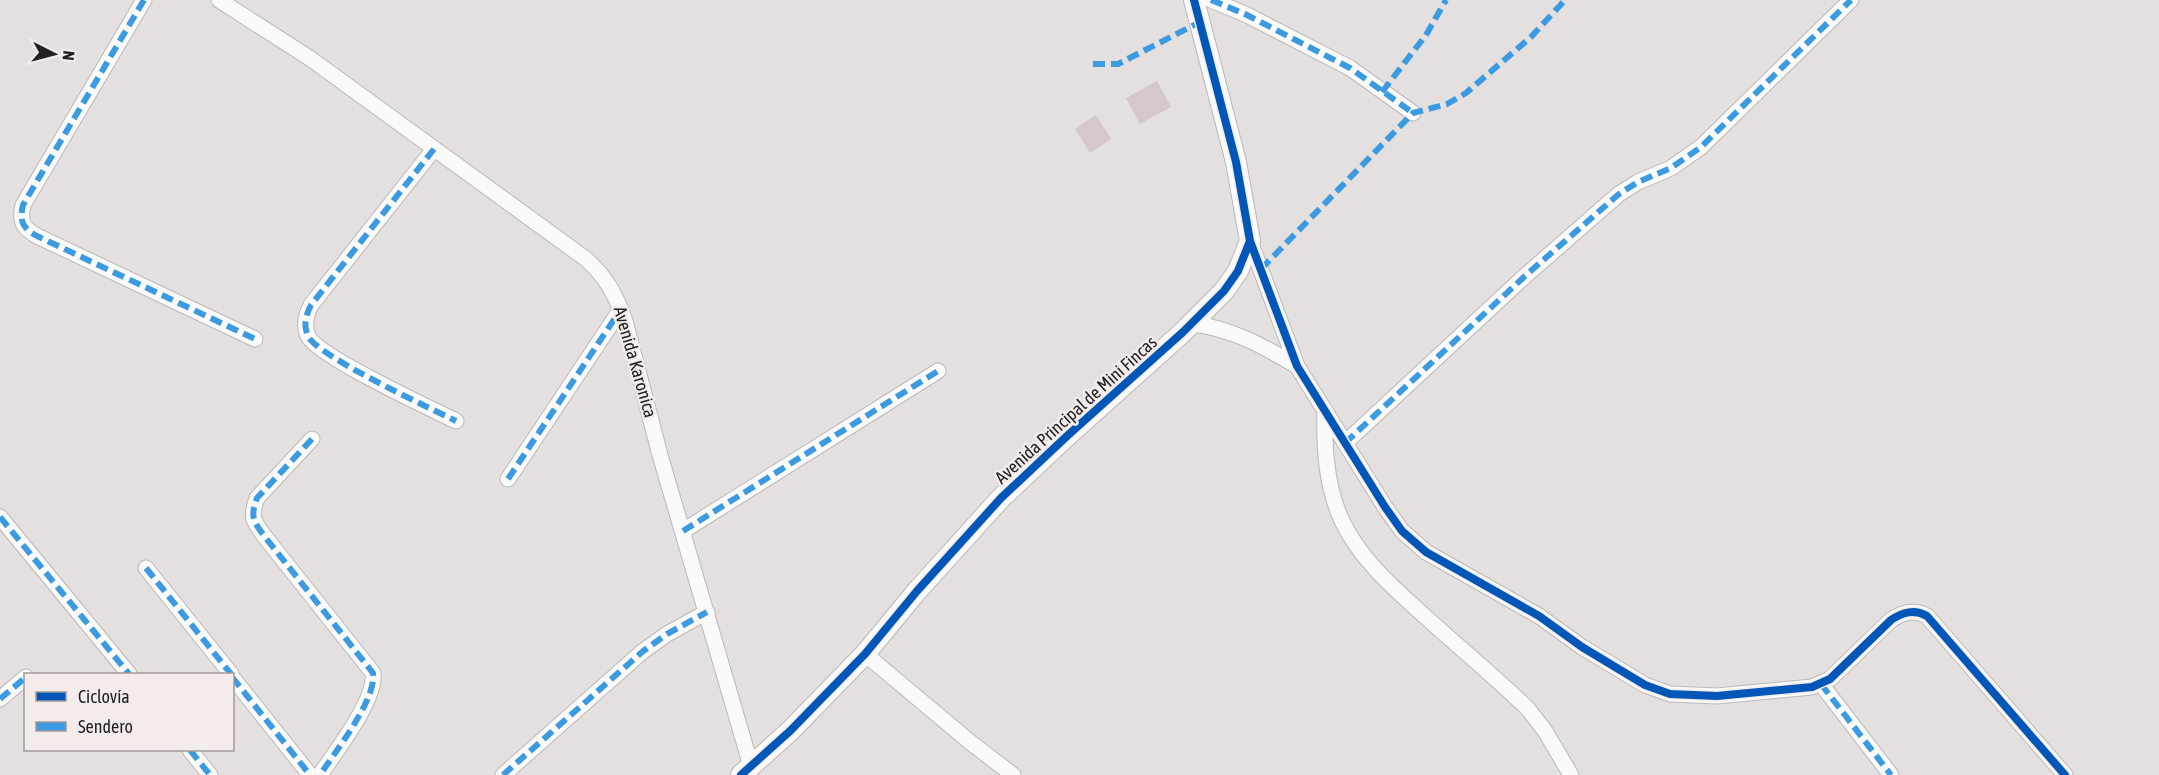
<svg xmlns="http://www.w3.org/2000/svg" width="2159" height="775" font-family="'Asap Condensed',sans-serif">
<style>
.building{fill:#d5c7cd}
.lines{fill:none;stroke-linecap:round;stroke-linejoin:round}
.minor-casing{stroke:#bbb8b8;stroke-width:17}
.tertiary-casing{stroke:#bbb8b8;stroke-width:22}
.minor{stroke:#fbfafa;stroke-width:15}
.tertiary{stroke:#fbfafa;stroke-width:20}
.quiet{stroke:#3c9be0;stroke-width:6;stroke-dasharray:12 6;stroke-linecap:butt}
.cycleway-casing{stroke:#f4ebeb;stroke-width:11}
.cycleway{stroke:#0057b8;stroke-width:8}
.labels{text-anchor:middle;stroke-width:5;stroke-linejoin:round;paint-order:stroke}
.street-label{font-size:18px;fill:#242121;stroke:#f4ebeb}
</style>
<rect width="100%" height="100%" fill="#e5e0e0"/>
<!-- building -->
<path class="building" d="M1157 81 1171 107 1140 124 1126 98Z
M1096 115 1111 139 1090 153 1075 129Z"/>
<g class="lines">
<defs>
<path id="minor" d="M144 0 23 205C19 222 23 228 37 236L255 339
M219 0 311 59 586 259C606 277 616 295 625 321L660 455 751 766
M1211 0 1245 14 1350 68 1413 113
M434 149 311 305C306 315 303 325 308 336 317 356 430 408 456 421
M1250 241 1297 366 1385 507 1402 531 1426 552 1539 616 1582 647 1645 685 1670 694 1717 696 1812 687 1830 679 1891 620C1903 612 1914 609 1927 616L2065 775
M1192 324C1231 328 1263 346 1297 366
M1325 410C1324 448 1326 486 1342 521 1360 558 1389 584 1419 611 1455 644 1493 675 1528 709L1545 731 1571 775
M312 439 257 498C250 517 253 521 265 537L373 673C377 699 335 752 320 775
M1345 443 1525 276 1619 194 1638 182 1671 168 1701 147 1851 0
M508 479 621 309
M0 517 129 674
M683 531 938 371
M146 568 231 674
M865 654 970 742 1013 775
M232 677 310 775
M1821 684 1891 775
M0 699 26 677
M190 750 210 775
M503 775 642 652 667 634 707 612"/>
<path id="tertiary" d="M741 775 790 731 865 654 917 591 1001 498 1067 436 1183 332 1224 291 1238 271 1250 241 1236 162 1194 0"/>
</defs>
<!-- minor casing -->
<use href="#minor" class="minor-casing"/>
<!-- tertiary casing -->
<use href="#tertiary" class="tertiary-casing"/>
<!-- minor -->
<use href="#minor" class="minor"/>
<!-- tertiary -->
<use href="#tertiary" class="tertiary"/>
<!-- quiet -->
<path class="quiet" d="M144 0 23 205C19 222 23 228 37 236L255 339
M1211 0 1245 14 1350 68 1413 113
M1093 64H1118L1200 22
M1382 92 1426 35 1446 0
M434 149 311 305C306 315 303 325 308 336 317 356 430 408 456 421
M1261 269 1413 113 1447 104 1466 93 1531 37 1565 0
M312 439 257 498C250 517 253 521 265 537L373 673C377 699 335 752 320 775
M1345 443 1525 276 1619 194 1638 182 1671 168 1701 147 1851 0
M508 479 621 309
M0 517 129 674
M683 531 938 371
M146 568 231 674
M232 677 310 775
M1821 684 1891 775
M0 699 26 677
M190 750 210 775
M503 775 642 652 667 634 707 612"/>
<defs>
<path id="cycleway" d="M1250 241 1297 366 1385 507 1402 531 1426 552 1539 616 1582 647 1645 685 1670 694 1717 696 1812 687 1830 679 1891 620C1903 612 1914 609 1927 616L2065 775
M741 775 790 731 865 654 917 591 1001 498 1067 436 1183 332 1224 291 1238 271 1250 241 1236 162 1194 0"/>
</defs>
<!-- cycleway casing -->
<use href="#cycleway" class="cycleway-casing"/>
<!-- cycleway -->
<use href="#cycleway" class="cycleway"/>
</g>
<g class="labels">
<!-- street labels -->
<g class="street-label">
<text transform="translate(635 362) rotate(74)" y="6">Avenida Karonica</text>
<text transform="translate(1076 410) rotate(-42)" y="6">Avenida Principal de Mini Fincas</text>
</g>
</g>
<!-- legend -->
<rect x="24" y="673" width="210" height="78" fill="#f4ebeb" stroke="#a19a9a" stroke-width="1.5"/>
<rect x="36" y="692" width="30" height="9" fill="#0057b8" stroke="#a19a9a" stroke-width="1.5"/>
<text x="78" y="703" font-size="18" fill="#242121">Ciclovía</text>
<rect x="36" y="722" width="30" height="9" fill="#3c9be0" stroke="#a19a9a" stroke-width="1.5"/>
<text x="78" y="733" font-size="18" fill="#242121">Sendero</text>
<!-- north arrow -->
<g transform="translate(54 54) rotate(96)" stroke="#f4ebeb" stroke-width="4.5" paint-order="stroke">
<path d="M0-4.5L10 22L0 15L-10 22Z" fill="#242121"/>
<text y="-9" font-size="16" font-weight="bold" text-anchor="middle" fill="#242121">N</text>
</g>
</svg>
